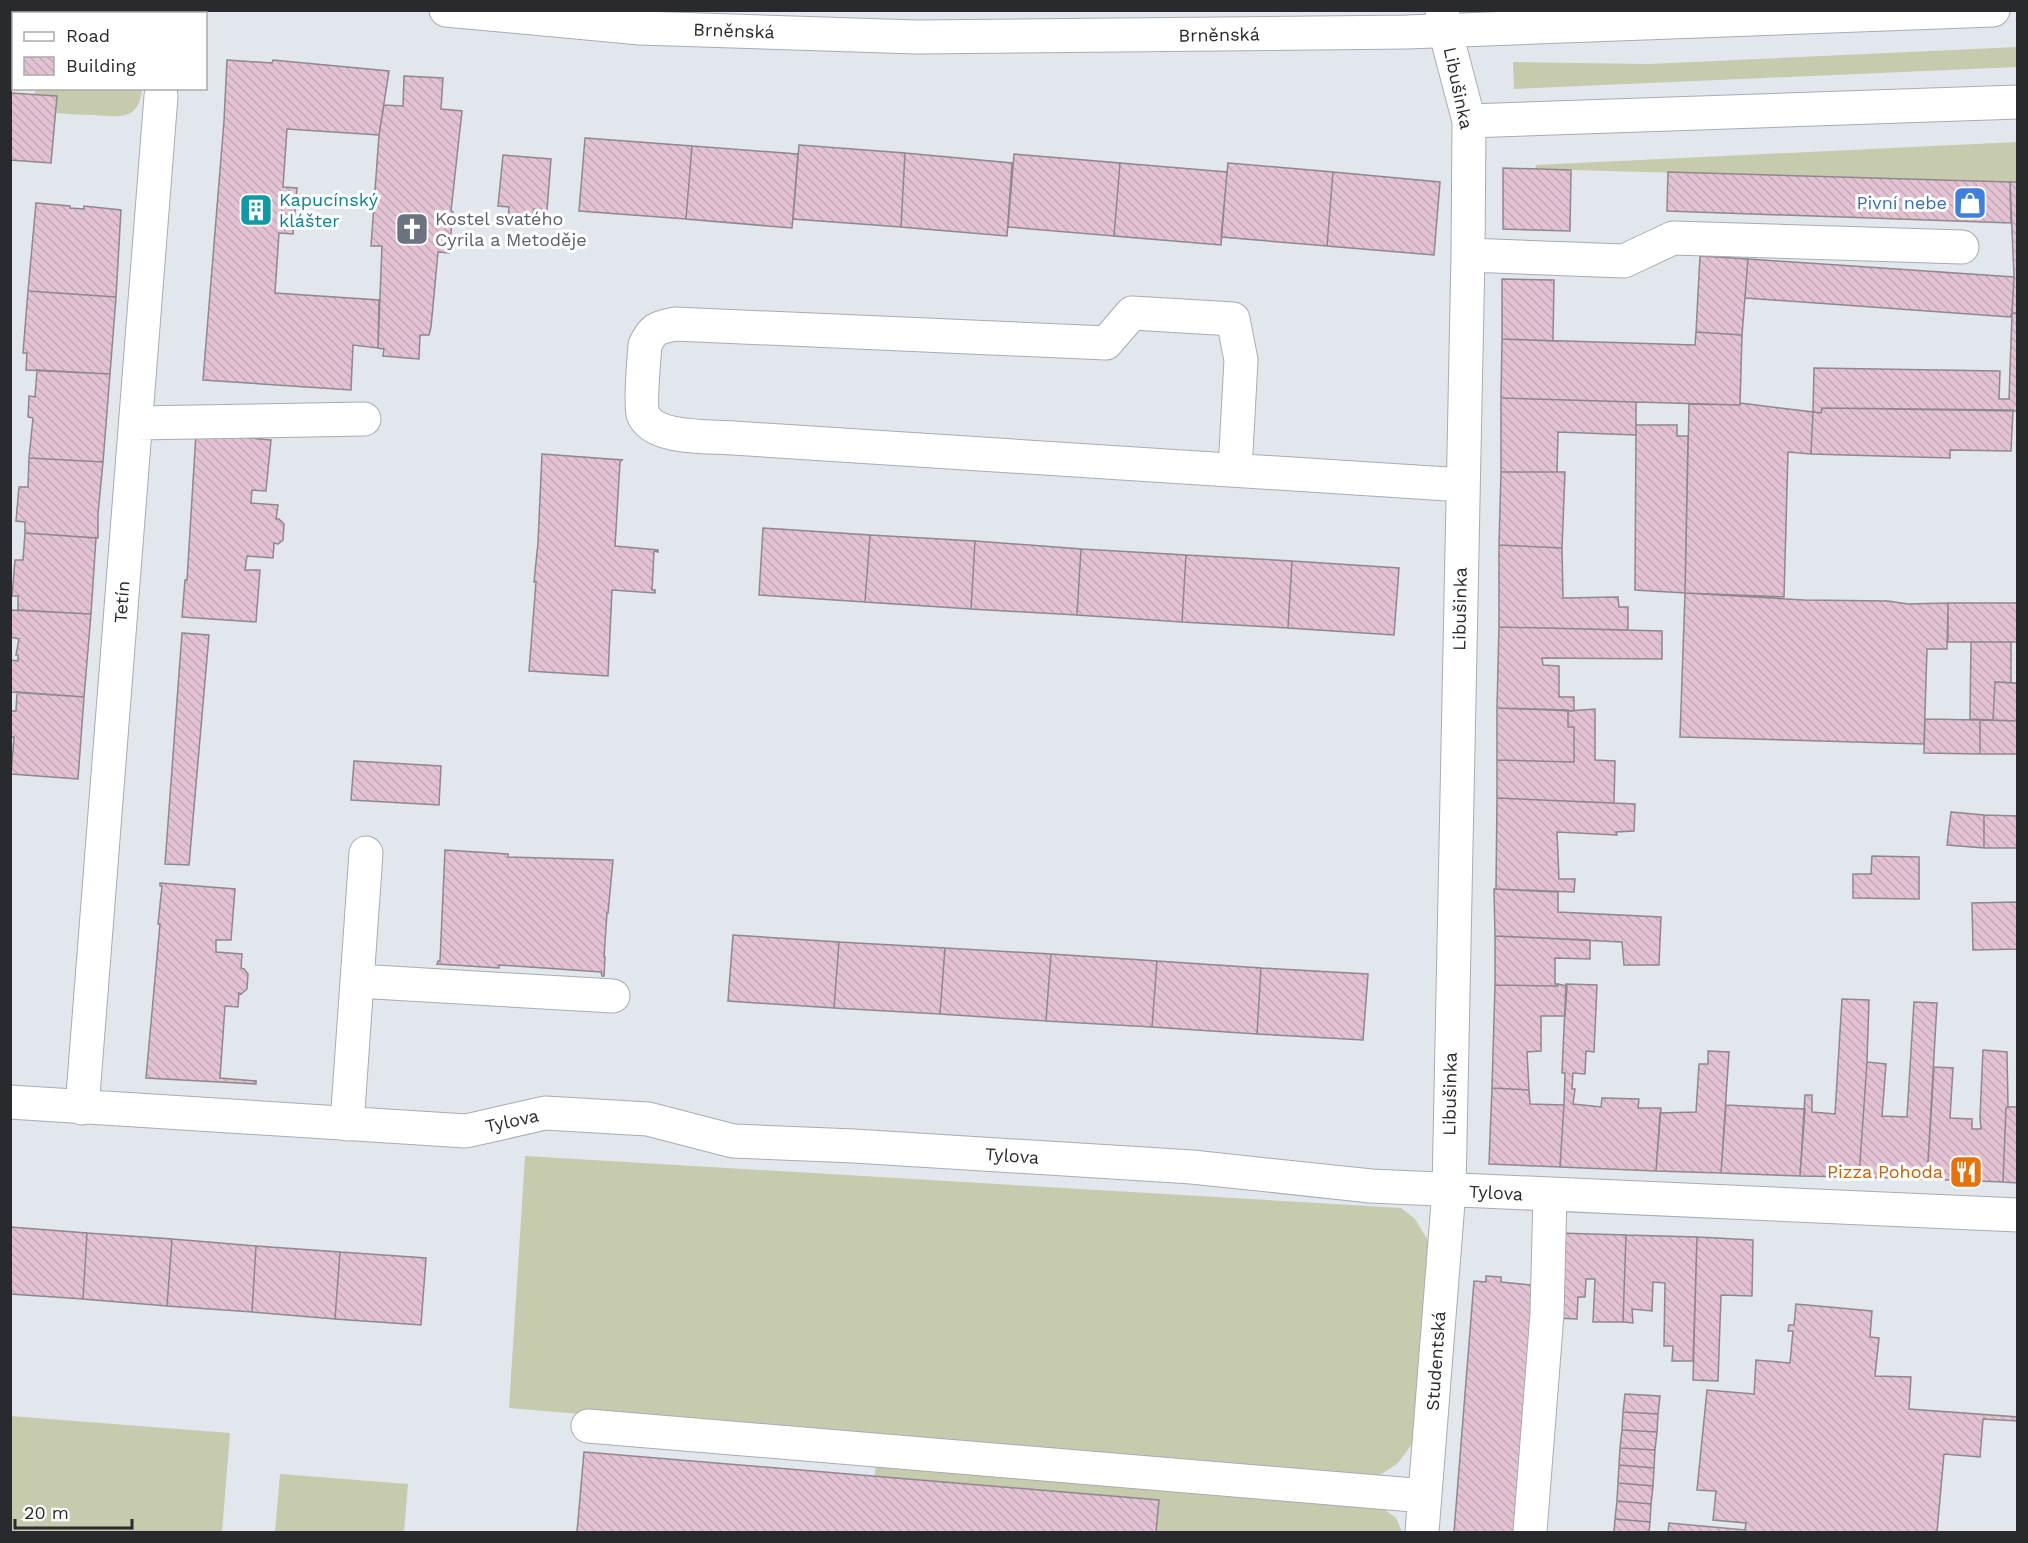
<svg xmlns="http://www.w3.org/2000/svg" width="2028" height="1543" font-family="'Work Sans',sans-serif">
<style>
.grass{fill:#c6cbae}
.building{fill:url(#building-back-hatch);stroke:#8f888c;stroke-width:1.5}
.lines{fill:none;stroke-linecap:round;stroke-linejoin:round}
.minor-casing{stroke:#a8acb2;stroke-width:35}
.major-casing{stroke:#a8acb2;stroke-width:35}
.minor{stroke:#fff;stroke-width:33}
.major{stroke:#fff;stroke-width:33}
.labels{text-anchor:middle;stroke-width:6;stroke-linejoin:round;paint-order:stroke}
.street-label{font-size:18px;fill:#292a2d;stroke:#fff}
.culture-label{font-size:18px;fill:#0d838f;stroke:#fff;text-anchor:start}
.shop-label{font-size:18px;fill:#366cbe;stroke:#fff;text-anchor:end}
.worship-label{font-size:18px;fill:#5b616d;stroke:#fff;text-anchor:start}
.food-label{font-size:18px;fill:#c56008;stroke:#fff;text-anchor:end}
</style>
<defs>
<pattern id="building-back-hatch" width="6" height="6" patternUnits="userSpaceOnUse" patternTransform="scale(1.5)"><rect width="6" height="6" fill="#e3c2d3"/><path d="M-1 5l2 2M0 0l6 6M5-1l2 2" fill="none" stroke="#c3a7b5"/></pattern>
</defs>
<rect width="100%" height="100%" fill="#e2e6ed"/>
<!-- grass -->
<path class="grass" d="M2018 47 2017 67 1514 89 1513 62 1649 64Z
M36 88H142V89C139 121 119 117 94 115 81 115 69 114 56 113L57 96 35 94Z
M2017 142V182H2010L1535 169 1536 165Z
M525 1156 1401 1208 1415 1219 1430 1244 1415 1440 1398 1463 1377 1477 1348 1478 509 1408Z
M10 1416 230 1433 222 1532H11Z
M876 1459 1373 1501 1396 1518 1402 1532H1156L1159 1500 875 1477Z
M280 1474 408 1484 404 1532H275Z"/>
<!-- building -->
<path class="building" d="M227 60 272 63 273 60 389 71 379 135 287 129 283 187 297 188 293 234 279 233 275 293 379 300 378 348 353 345 351 390 203 380 224 121Z
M404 76 443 78 441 109 462 111 451 211 453 212 449 253 438 252 431 327 429 335H420L419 359 383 356 384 349 378 348 382 246H371L379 135 384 105 403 106Z
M10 93 57 96 51 163 10 160Z
M585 138 692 146 686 219 579 211Z
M799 145 905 153 901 227 793 219Z
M692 146 798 154 792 228 686 219Z
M905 153 1012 163 1007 236 901 227Z
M1014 154 1120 163 1114 236 1008 227Z
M503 155 551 159 547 210 534 209 528 226 515 225 508 218 509 207 498 206Z
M1120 163 1227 172 1221 245 1114 236Z
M1228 163 1333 172 1327 246 1221 237Z
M1503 168 1571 170 1570 231 1503 229Z
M1333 172 1440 182 1434 255 1327 246Z
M1668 172 2010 182 2011 223 1667 211Z
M2010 182H2018V313H2012L2014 277Z
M36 203 70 206V208L84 209V206L121 210 116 297 28 291Z
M1700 256 1748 259 1742 335 1696 332Z
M1748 259 2014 277 2012 313 2010 317 1745 298Z
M1502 279 1554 280 1553 341 1502 339Z
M28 291 116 297 110 374 26 370 27 353H23Z
M2012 313H2018V411L1822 408 1821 413 1813 412 1814 368 2000 371 1999 399H2009Z
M1696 332 1742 335 1740 405 1501 398 1502 339 1695 345Z
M37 370 110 374 103 462 29 458 33 418 28 417 29 396 35 397Z
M1501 398 1636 402V435L1558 432 1557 472H1501Z
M1740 403 1813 412 1811 454 1788 452 1784 597 1685 593 1689 404 1740 405Z
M1822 408 2013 410 2011 451 1950 450V458L1811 454 1813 412 1821 413Z
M1636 425H1677V436H1688L1685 593 1635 590Z
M196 433 271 440 266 491 252 490 251 503 278 505 276 519H279L284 524 283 540 278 544 274 543 273 558 247 556 245 570H260L256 622 182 617 185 580H187Z
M542 454 622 460 620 462 615 546 658 550V552L654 551 652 590H655V593L612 590 608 676 529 671 536 582H534L538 543Z
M29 458 103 462 98 514V538L25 533V522L16 521 19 487H28Z
M1501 472H1565L1562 548 1499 545Z
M763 528 870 535 865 602 759 595Z
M25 533 96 538 91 614 18 610V596H12L15 560H23Z
M870 535 975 541 971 609 865 602Z
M975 541 1081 549 1077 615 971 609Z
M1499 545 1562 548 1563 598 1618 597 1619 607H1628V630L1499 627Z
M1081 549 1186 555 1182 622 1077 615Z
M1186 555 1292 561 1288 628 1182 622Z
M1292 561 1399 568 1394 635 1288 628Z
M1685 593 1804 600 1888 601 1908 604 1948 603 1947 649H1927L1924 744 1680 737Z
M1948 603H2018V642H1948Z
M10 610 91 614 84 697 10 692V660L18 661V655H16L19 639 10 637Z
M1499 627 1662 631V659L1542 658 1543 665 1559 666V697H1574V711L1497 708Z
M182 633 209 635 189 865 165 864Z
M1971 642H2011V683L1995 682 1993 720 1970 719Z
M1995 682 2018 683V721L1993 720Z
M17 692 84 697 78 779 11 774 14 737H10V711H16Z
M1497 708 1568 710V727H1574V762L1497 760Z
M1595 709V760L1615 761 1614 803 1497 798V760L1574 762V727H1568V711Z
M1925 719 1980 720V754L1924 753Z
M1980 720 2018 721V754H1980Z
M354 761 441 766 439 805 351 800Z
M1497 798 1635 804 1634 831 1616 832 1617 835 1557 832 1559 879H1575L1574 892 1496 889Z
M1951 812 1984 815V848L1947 845Z
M1984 815 2018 816V848H1984Z
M445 850 508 854V857L613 860 608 913H607L604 957H605L604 976H602L601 972 499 965V968L437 964 438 961H440Z
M1872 856 1919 857V899L1853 898V874H1871Z
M160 883 235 889 231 940H216V952L242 954 241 968 244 969 248 974 247 989 241 994 239 993 238 1007 225 1006 220 1078 256 1081V1084L146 1078 160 924H158L162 886H160Z
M1494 889 1558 892V912L1661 917 1659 965H1624L1622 942 1495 936Z
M2018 902V949L1973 950 1972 903Z
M733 935 839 942 834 1008 728 1001Z
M1495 936 1590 940V959L1555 958V984H1558V986L1495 985Z
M839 942 945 948 940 1014 834 1008Z
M945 948 1051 954 1046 1021 940 1014Z
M1051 954 1157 961 1152 1027 1046 1021Z
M1157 961 1261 968 1257 1034 1152 1027Z
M1261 968 1368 974 1363 1040 1257 1034Z
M1558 984 1567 986 1565 1016H1541V1051L1527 1052 1529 1090 1492 1088 1495 985 1558 986Z
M1566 984 1597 985 1594 1052 1586 1051 1585 1074 1573 1073 1572 1089H1575L1573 1104 1601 1107 1602 1098 1639 1099 1638 1108H1661L1656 1171 1560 1167 1564 1105 1565 1073H1562Z
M1842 999 1869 1000 1867 1062 1859 1177 1800 1176 1805 1095H1812V1112L1835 1114Z
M1914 1002 1937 1003 1927 1179 1859 1177 1867 1062 1886 1064 1882 1116 1907 1117Z
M1983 1050 2007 1052 2008 1107 2006 1108 2003 1182 1927 1179 1934 1067 1953 1068 1950 1118 1972 1119V1129H1981L1980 1117Z
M1708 1051 1729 1052 1721 1173 1656 1171 1660 1113 1696 1112 1699 1064H1708Z
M1492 1088 1529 1090 1530 1104 1564 1105 1560 1167 1489 1164Z
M1726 1105 1805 1109 1800 1176 1721 1173Z
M2008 1107H2018V1183L2003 1182 2006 1108Z
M10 1227 87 1233 83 1299 10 1294Z
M87 1233 172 1239 167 1306 83 1299Z
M1557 1233 1626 1235 1623 1322H1593L1595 1279H1586L1585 1297H1578L1577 1319 1557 1318Z
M1626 1235 1697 1237 1693 1361H1672L1673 1346H1664L1665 1283 1653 1282 1652 1311 1632 1309 1633 1323 1623 1322Z
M1697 1237 1753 1240 1752 1296 1721 1295 1718 1381 1693 1380Z
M172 1239 256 1246 252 1312 167 1306Z
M256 1246 340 1252 335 1319 252 1312Z
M340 1252 426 1258 421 1325 335 1319Z
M1486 1276 1501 1277V1282L1540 1286 1520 1532H1454L1474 1281 1486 1282Z
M1796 1304 1872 1311 1870 1337 1879 1338 1875 1376 1911 1377 1909 1409 2018 1417V1421L1983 1419 1980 1457 1944 1454 1937 1532H1668L1669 1523 1745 1530 1746 1523 1713 1520 1716 1491 1697 1490 1707 1390 1754 1394 1756 1360 1790 1363 1793 1331H1788L1789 1325H1794Z
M1625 1394 1660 1396 1658 1414 1623 1412Z
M1623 1412 1658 1414 1657 1432 1622 1430Z
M1622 1430 1657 1432 1655 1450 1620 1448Z
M1620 1448 1655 1450 1654 1468 1619 1465Z
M584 1452 1159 1500 1156 1532H577Z
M1619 1465 1654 1468 1653 1486 1618 1483Z
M1618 1483 1653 1486 1651 1504 1617 1501Z
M1617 1501 1651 1504 1650 1522 1615 1519Z
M1615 1519 1650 1522 1649 1532H1614Z"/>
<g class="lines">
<defs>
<path id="minor" d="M1469 121 2018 102
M1468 255 1624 261 1673 238 1962 247
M136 423 364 419
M1235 470 1241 360 1233 319 1132 313 1106 343 675 324C657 328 653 328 645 345 644 357 640 405 643 414 653 440 709 436 733 438L1463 485
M357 981 613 996
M10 1102 466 1131 545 1113 648 1119 733 1141 854 1146 1192 1167 1371 1186 2018 1215
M82 1108 161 96
M347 1124 366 853
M588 1426 1425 1496
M1422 1532 1449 1190 1468 255 1469 121 1445 30 1442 10
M1530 1532 1547 1314 1550 1195"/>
<path id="major" d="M446 10 640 28 917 37 1407 32 1993 10"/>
</defs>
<!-- minor casing -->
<use href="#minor" class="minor-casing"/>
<!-- major casing -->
<use href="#major" class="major-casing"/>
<!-- minor -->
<use href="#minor" class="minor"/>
<!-- major -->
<use href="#major" class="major"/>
</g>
<!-- icons -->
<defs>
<symbol id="shop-square" viewBox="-11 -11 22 22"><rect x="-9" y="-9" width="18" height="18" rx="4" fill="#3f7fe0" stroke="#fff"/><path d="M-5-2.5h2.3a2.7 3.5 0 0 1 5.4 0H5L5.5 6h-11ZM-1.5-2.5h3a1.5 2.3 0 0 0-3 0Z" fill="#fff"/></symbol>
<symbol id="building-square" viewBox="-11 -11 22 22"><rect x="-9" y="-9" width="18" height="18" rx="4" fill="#0f9aa8" stroke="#fff"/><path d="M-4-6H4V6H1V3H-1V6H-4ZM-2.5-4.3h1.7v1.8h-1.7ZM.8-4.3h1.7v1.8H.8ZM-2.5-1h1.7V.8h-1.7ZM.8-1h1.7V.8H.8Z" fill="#fff"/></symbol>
<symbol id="church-square" viewBox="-11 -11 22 22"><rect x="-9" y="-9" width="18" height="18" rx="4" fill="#6b7280" stroke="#fff"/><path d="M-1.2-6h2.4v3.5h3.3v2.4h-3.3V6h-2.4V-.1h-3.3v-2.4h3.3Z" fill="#fff"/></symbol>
<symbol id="restaurant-square" viewBox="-11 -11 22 22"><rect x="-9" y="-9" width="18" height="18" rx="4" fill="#e8710a" stroke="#fff"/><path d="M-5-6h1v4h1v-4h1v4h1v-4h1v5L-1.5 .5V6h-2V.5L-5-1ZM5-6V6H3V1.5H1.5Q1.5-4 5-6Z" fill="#fff"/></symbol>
</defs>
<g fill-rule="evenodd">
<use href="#shop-square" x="1951" y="184" width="38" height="38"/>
<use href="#building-square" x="237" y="191" width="38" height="38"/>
<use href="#church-square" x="393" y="210" width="38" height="38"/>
<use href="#restaurant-square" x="1947" y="1153" width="38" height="38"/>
</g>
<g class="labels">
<!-- street labels -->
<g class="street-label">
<text transform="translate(734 31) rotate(2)" y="6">Brněnská</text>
<text transform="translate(1219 35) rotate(-1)" y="6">Brněnská</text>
<text transform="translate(1458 88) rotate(78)" y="6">Libušinka</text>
<text transform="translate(122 602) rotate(-86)" y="6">Tetín</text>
<text transform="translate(1460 609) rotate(-89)" y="6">Libušinka</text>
<text transform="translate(1450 1094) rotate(-89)" y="6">Libušinka</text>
<text transform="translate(512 1121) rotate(-12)" y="6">Tylova</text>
<text transform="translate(1012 1156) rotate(4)" y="6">Tylova</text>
<text transform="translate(1496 1193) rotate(3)" y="6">Tylova</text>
<text transform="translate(1436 1361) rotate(-86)" y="6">Studentská</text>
</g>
<!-- culture labels -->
<g class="culture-label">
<text x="279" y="206">Kapucínský<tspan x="279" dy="21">klášter</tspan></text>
</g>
<!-- shop labels -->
<g class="shop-label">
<text x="1947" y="209">Pivní nebe</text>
</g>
<!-- worship labels -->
<g class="worship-label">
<text x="435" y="225">Kostel svatého<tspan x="435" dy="21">Cyrila a Metoděje</tspan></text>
</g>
<!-- food labels -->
<g class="food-label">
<text x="1943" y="1178">Pizza Pohoda</text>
</g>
</g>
<!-- border -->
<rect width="2028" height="1543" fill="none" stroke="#292a2d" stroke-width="24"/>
<!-- legend -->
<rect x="12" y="12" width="195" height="78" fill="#ffffff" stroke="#a9aaab" stroke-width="1.5"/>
<rect x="24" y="32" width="30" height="9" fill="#ffffff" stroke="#a9aaab" stroke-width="1.5"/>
<text x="66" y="42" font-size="18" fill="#292a2d">Road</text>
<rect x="24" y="57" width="30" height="18" fill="url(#building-back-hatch)" stroke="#a9aaab" stroke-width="1.5"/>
<text x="66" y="72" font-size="18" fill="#292a2d">Building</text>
<!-- scale -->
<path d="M15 1519v9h117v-9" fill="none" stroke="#292a2d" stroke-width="3"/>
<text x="24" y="1519" font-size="18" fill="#292a2d" stroke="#ffffff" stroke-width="4.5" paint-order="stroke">20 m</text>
</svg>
